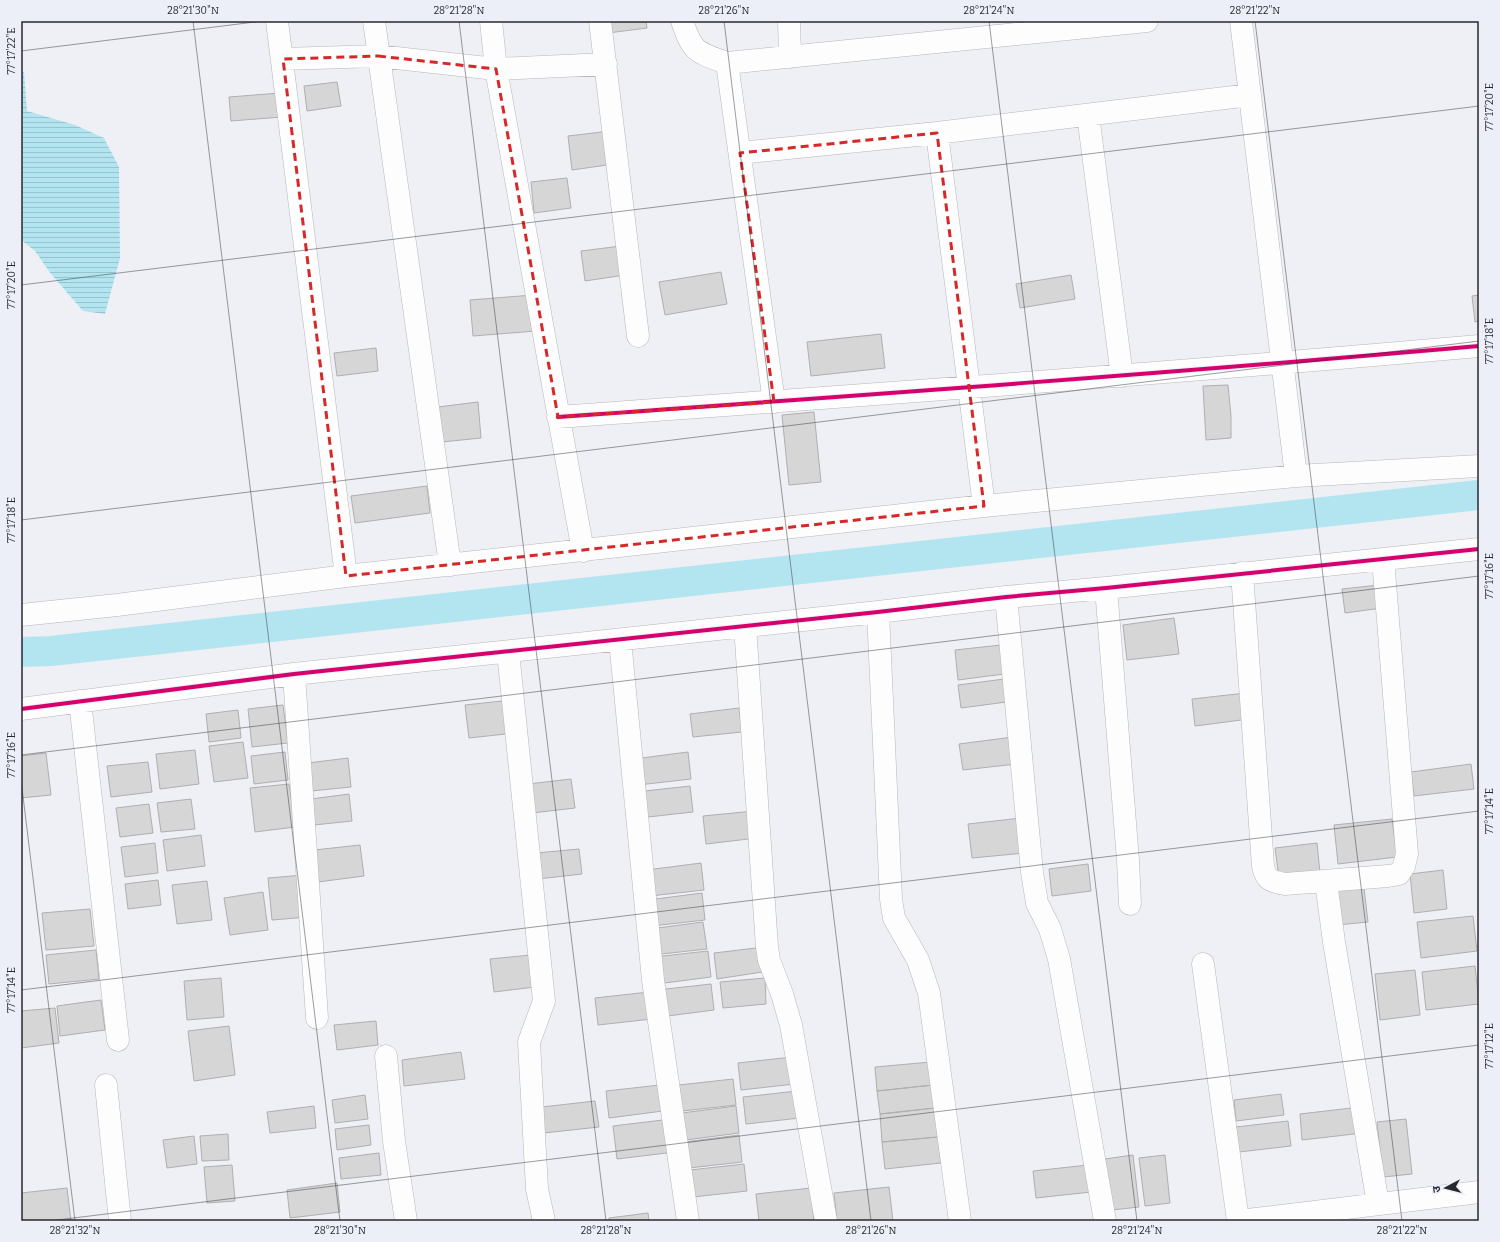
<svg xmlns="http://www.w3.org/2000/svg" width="1500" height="1242" font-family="Bitter,'Noto Sans Devanagari',serif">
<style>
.water{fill:url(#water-rules)}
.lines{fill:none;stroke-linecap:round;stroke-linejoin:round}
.canal{stroke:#b2e5ef;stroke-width:30}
.building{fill:#d7d6d7;stroke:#afaeb0}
.minor-casing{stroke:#b6b7bb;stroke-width:23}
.minor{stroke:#fdfdfe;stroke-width:22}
.cycleway-casing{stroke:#eceff8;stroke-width:6}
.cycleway{stroke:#d6006c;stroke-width:4}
.marked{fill:none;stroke:#d62828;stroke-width:3;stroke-dasharray:8 5;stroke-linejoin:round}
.ticks{fill:none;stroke:#29292d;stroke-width:1;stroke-opacity:0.45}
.neatline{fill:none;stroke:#29292d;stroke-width:1.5}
.ticks-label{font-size:10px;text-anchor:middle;fill:#29292d}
</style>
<defs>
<pattern id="water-rules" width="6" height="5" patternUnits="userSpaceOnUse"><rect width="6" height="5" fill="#b2e5ef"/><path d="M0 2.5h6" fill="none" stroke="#99c4cd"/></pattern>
</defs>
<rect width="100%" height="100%" fill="#eff0f5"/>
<!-- water -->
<path class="water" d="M24 72 27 111 75 125 104 138 119 167 120 258 105 314 83 311 51 274 35 251 21 240V73Z"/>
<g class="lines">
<!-- canal -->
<path class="canal" d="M21 652 51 651 1479 495"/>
</g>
<!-- building -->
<path class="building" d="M607 21H646L647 28 608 33Z
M337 82 341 106 307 111 304 86Z
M280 93 282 117 231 121 229 97Z
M610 131 614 164 572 170 568 136Z
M567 178 571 208 534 213 531 182Z
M621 246 625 275 585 281 581 251Z
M721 272 727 304 665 315 659 282Z
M1071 275 1075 299 1020 308 1016 284Z
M533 295 536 331 473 336 470 300Z
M1479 295V321L1475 322 1472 296Z
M881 334 885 368 811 376 807 342Z
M376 348 378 371 337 376 334 353Z
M1228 385 1231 416V438L1206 440 1203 386Z
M478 402 481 438 442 442 438 407Z
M814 412 821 482 789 485 782 415Z
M427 486 430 513 355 523 351 496Z
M1379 585 1382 608 1345 613 1342 589Z
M1174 618 1179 654 1127 660 1123 625Z
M1001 645 1004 674 958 680 955 650Z
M1012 678 1014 701 961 708 958 685Z
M1246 693 1249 719 1195 726 1192 699Z
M511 700 515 733 469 738 465 705Z
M283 705 288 743 252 747 248 709Z
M739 708 742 732 693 737 690 714Z
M238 710 241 738 209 742 206 714Z
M1013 737 1016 764 963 770 959 744Z
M243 742 248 778 214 782 209 746Z
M195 750 199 784 160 789 156 754Z
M285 752 288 780 254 784 251 756Z
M688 752 691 779 638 785 634 759Z
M46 753 51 795 21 798V756Z
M348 758 351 787 311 791 308 763Z
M148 762 152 792 111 797 107 766Z
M1471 764 1474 789 1414 796 1411 772Z
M571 779 575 808 532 813 528 784Z
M289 784 295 827 255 832 250 788Z
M690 786 693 812 639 818 636 792Z
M349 794 352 821 314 825 311 799Z
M191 799 195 829 161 832 157 803Z
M149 804 153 833 120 837 116 808Z
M754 811 757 838 706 844 703 816Z
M1021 818 1025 853 972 858 968 824Z
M1392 819 1397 857 1338 864 1334 825Z
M201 835 205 866 167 871 163 840Z
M155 843 158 873 125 877 121 847Z
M1317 843 1320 873 1279 878 1275 848Z
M360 845 364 876 318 882 314 850Z
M579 849 582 874 538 879 536 853Z
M701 863 704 890 650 896 647 870Z
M1088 864 1091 891 1052 896 1049 869Z
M1443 870 1447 909 1414 913 1410 874Z
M304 875 308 917 272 920 268 878Z
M158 880 161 905 128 909 125 884Z
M207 881 212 920 177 924 172 885Z
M1364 888 1368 922 1337 925 1333 891Z
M263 892 268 930 230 935 224 898Z
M702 893 705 920 652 926 648 900Z
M90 909 94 946 46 950 42 913Z
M1473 916 1477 951 1421 958 1417 922Z
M703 922 707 949 652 955 650 929Z
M756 948 762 972 717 979 714 953Z
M96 950 99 979 49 984 46 955Z
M708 951 711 977 657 984 654 957Z
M531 955 535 987 494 992 490 959Z
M1475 966 1479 1004 1426 1010 1422 972Z
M1415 970 1420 1015 1380 1020 1375 974Z
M221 978 224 1017 187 1020 184 981Z
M765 978 766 1004 723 1008 720 982Z
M711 984 714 1010 660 1017 657 990Z
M649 992 652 1019 598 1025 595 998Z
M101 1000 105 1030 60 1036 57 1006Z
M55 1008 59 1043 21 1048V1011Z
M376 1021 378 1045 337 1050 334 1025Z
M229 1026 235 1075 194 1081 188 1031Z
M461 1052 465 1079 404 1086 402 1060Z
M792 1057 795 1084 741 1090 738 1063Z
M931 1062 933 1085 877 1091 875 1067Z
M733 1079 736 1105 682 1111 679 1085Z
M660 1085 663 1111 609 1118 606 1091Z
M933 1085 935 1108 880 1114 877 1091Z
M797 1091 800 1118 746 1124 743 1097Z
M1281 1094 1284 1115 1236 1121 1234 1100Z
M365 1095 368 1119 335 1123 332 1100Z
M595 1101 599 1127 544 1133 542 1107Z
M314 1106 316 1128 270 1133 267 1112Z
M736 1106 739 1133 686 1140 682 1113Z
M1360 1107 1363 1133 1302 1140 1300 1114Z
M935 1108 938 1137 882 1142 880 1114Z
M671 1119 675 1152 617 1159 613 1126Z
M1406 1119 1412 1174 1383 1177 1377 1122Z
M1288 1121 1291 1146 1239 1152 1236 1127Z
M369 1125 371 1145 337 1150 335 1129Z
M228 1134 229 1160 202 1161 200 1136Z
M739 1135 742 1162 689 1168 685 1142Z
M194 1136 197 1164 167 1168 163 1140Z
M938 1137 941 1163 885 1169 882 1142Z
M379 1153 381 1175 341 1179 339 1158Z
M1133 1155 1139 1207 1112 1210 1105 1159Z
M1165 1155 1170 1203 1145 1206 1139 1158Z
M744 1164 747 1191 693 1197 690 1170Z
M232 1165 235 1201 207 1203 204 1167Z
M1088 1165 1091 1192 1036 1198 1033 1171Z
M337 1183 340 1212 290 1218 287 1190Z
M889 1187 893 1221H837L834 1193Z
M67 1188 71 1221H21V1193Z
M811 1188 814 1221H759L756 1194Z
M648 1213 649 1221H609V1218Z"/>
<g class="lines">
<defs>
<path id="minor" d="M277 21 346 576
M374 21 450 565
M491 21 496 69 583 551
M600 21 638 336
M682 21C693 53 696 52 727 63L1147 21
M789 21 790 57
M1241 21 1296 476
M283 59 378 56 496 69 606 64
M727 63 774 402
M1088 115 1122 376
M937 133 984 506
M740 153 937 133 1250 95
M558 417C865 395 1172 373 1479 346
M1242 573 1263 866C1266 881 1271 881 1285 884L1388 876 1399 874 1404 866 1407 854 1383 559
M1106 588 1128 860 1130 904
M1006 597 1032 872 1037 903 1050 929 1059 959 1105 1221
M878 612 891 899 894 918 918 960 929 993 960 1221
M21 615 117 605 346 576 984 506 1296 476 1479 466
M745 626 767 947 769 960 782 994 791 1025 826 1221
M620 640 653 980 688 1221
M508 652 544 1001 529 1042 537 1189 544 1221
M294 674 317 1018
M80 701 118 1040
M21 709 294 674 878 612 1006 597 1106 588 1479 549
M1326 882 1334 942 1378 1204
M1203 964 1238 1221
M386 1056 394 1141 406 1221
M106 1085 120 1221
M1239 1221 1479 1192"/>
</defs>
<!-- minor casing -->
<use href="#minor" class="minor-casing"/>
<!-- minor -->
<use href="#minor" class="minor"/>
<defs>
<path id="cycleway" d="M558 417C865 395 1172 373 1479 346
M21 709 294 674 878 612 1006 597 1106 588 1479 549"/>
</defs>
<!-- cycleway casing -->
<use href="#cycleway" class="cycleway-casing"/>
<!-- cycleway -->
<use href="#cycleway" class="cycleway"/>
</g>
<!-- marked area -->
<path class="marked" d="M378 56 496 69 558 417 774 402 740 153 937 133 984 506 346 576 283 59Z"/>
<!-- ticks -->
<path class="ticks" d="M193 21 340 1221M459 21 606 1221M724 21 871 1221M989 21 1137 1221M1255 21 1402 1221M21 51 263 21M21 285 1479 106M21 520 1479 341M21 755 1479 576M21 780 75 1221M21 990 1479 811M49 1221 1479 1045"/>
<!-- border -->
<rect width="1500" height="1242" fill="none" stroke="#eceff8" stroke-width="44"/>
<!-- north arrow -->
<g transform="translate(1446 1188) rotate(263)" stroke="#eceff8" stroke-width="3" paint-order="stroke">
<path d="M0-3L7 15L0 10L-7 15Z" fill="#29292d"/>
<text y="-6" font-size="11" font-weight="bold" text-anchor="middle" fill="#29292d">उ</text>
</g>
<rect x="22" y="22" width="1456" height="1198" class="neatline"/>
<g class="ticks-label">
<text x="193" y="14">28°21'30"N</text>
<text x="459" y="14">28°21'28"N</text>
<text x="724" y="14">28°21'26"N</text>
<text x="989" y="14">28°21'24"N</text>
<text x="1255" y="14">28°21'22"N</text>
<text transform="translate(11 51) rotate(-90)" y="4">77°17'22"E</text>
<text transform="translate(1489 107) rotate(-90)" y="4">77°17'20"E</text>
<text transform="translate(11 285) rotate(-90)" y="4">77°17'20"E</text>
<text transform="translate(1489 341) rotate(-90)" y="4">77°17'18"E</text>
<text transform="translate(11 520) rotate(-90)" y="4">77°17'18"E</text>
<text transform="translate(1489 576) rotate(-90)" y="4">77°17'16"E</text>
<text transform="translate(11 755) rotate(-90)" y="4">77°17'16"E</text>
<text transform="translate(1489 811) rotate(-90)" y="4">77°17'14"E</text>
<text transform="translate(11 990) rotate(-90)" y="4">77°17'14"E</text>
<text transform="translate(1489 1046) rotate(-90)" y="4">77°17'12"E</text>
<text x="75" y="1234">28°21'32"N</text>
<text x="340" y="1234">28°21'30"N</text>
<text x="606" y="1234">28°21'28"N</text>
<text x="871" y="1234">28°21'26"N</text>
<text x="1137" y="1234">28°21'24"N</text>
<text x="1402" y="1234">28°21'22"N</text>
</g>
</svg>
